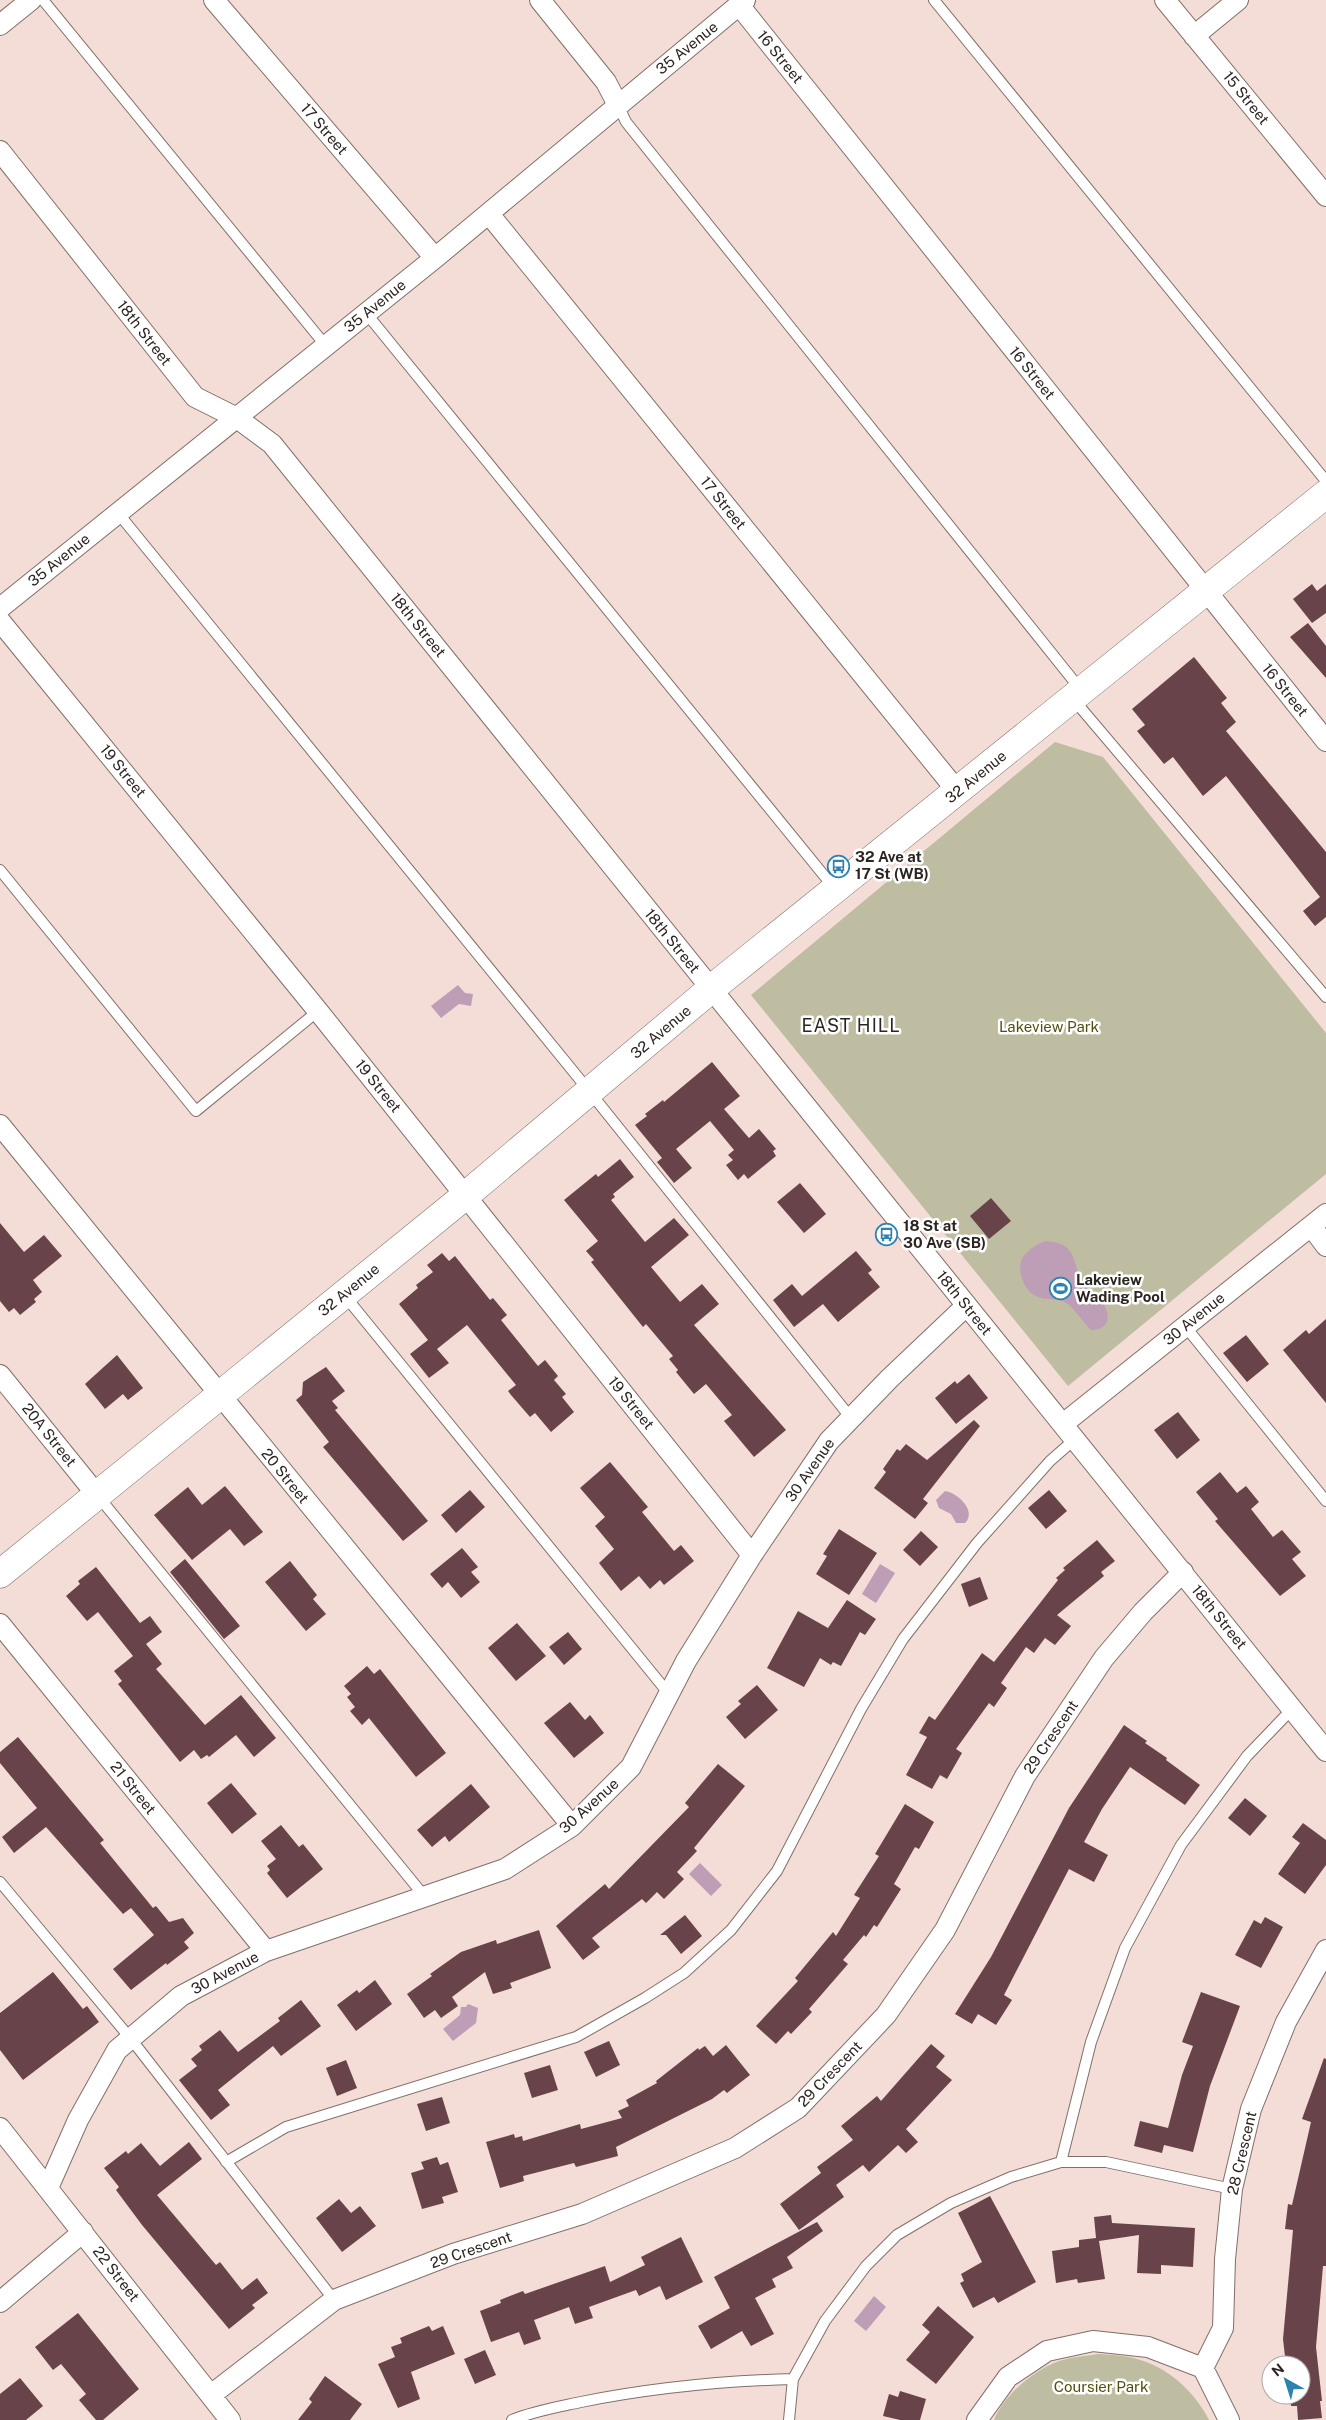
<svg xmlns="http://www.w3.org/2000/svg" width="1326" height="2420" font-family="'Public Sans',sans-serif">
<style>
.green{fill:#bfbda1}
.water{fill:#be9db6}
.building{fill:#69434a}
.lines{fill:none;stroke-linecap:round;stroke-linejoin:round}
.lane-casing{stroke:#826f68;stroke-width:12}
.street-casing{stroke:#826f68;stroke-width:22}
.secondary-casing{stroke:#826f68;stroke-width:29}
.lane{stroke:#fff;stroke-width:10}
.street{stroke:#fff;stroke-width:20}
.secondary{stroke:#fff;stroke-width:28}
.labels{text-anchor:middle;stroke-width:5;stroke-linejoin:round;paint-order:stroke}
.street-label{font-size:15px;fill:#2c2421;stroke:#fff}
.poi-label{font-size:15px;font-weight:bold;fill:#2c2421;stroke:#fff;text-anchor:start}
.park-label{font-size:15px;fill:#534f0d;stroke:#fff}
.quarter-label{font-size:18px;letter-spacing:1px;fill:#2c2421;stroke:#fff}
</style>
<rect width="100%" height="100%" fill="#f3ddd6"/>
<!-- green -->
<path class="green" d="M1055 742 1103 757 1326 1033V1174L1068 1386 751 995Z
M1098 2354C1111 2355 1125 2355 1137 2359 1168 2367 1195 2392 1209 2420H994C1004 2395 1034 2370 1059 2361 1071 2357 1086 2356 1098 2354Z"/>
<!-- water -->
<path class="water" d="M458 985 465 993 473 994 471 1006 459 1004 441 1018 431 1006Z
M1045 1241C1080 1243 1070 1262 1084 1283 1088 1288 1094 1292 1098 1296 1110 1309 1114 1330 1091 1330 1083 1322 1076 1311 1068 1304 1057 1296 1045 1302 1034 1295 1023 1289 1016 1268 1023 1257 1028 1249 1037 1245 1045 1241Z
M945 1491C958 1493 977 1511 965 1523H956L951 1514 939 1508 936 1500Z
M880 1564 895 1573 876 1603 862 1594Z
M700 1863 722 1885 711 1896 689 1874Z
M468 2004 478 2008 476 2023 453 2041 443 2029 460 2015 461 2007H466Z
M874 2296 886 2307 866 2331 854 2321Z"/>
<!-- building -->
<path class="building" d="M1312 584 1317 591 1326 584V613L1312 623 1293 599Z
M1308 623 1326 646V678L1290 637Z
M1194 657 1227 698 1221 703 1236 722 1226 731 1326 852V917L1315 926 1303 911 1320 897 1226 776 1203 796 1173 757 1164 764 1137 731 1145 725 1132 709Z
M712 1062 740 1096 724 1109 749 1138 759 1129 776 1149 773 1151 776 1156 748 1179 744 1174 738 1180 726 1165 733 1160 728 1155 734 1150 710 1121 676 1149 692 1168 674 1183 657 1162 662 1158 635 1125 647 1116 645 1114 663 1100 664 1102Z
M620 1159 634 1177 613 1194 615 1197 611 1200 645 1242 674 1218 689 1235 651 1267 680 1302 702 1284 719 1304 694 1325 786 1430 754 1457 724 1421 732 1415 706 1384 694 1394 676 1372 678 1370 669 1359 673 1356 646 1324 643 1327 591 1262 594 1260 586 1251 598 1241 564 1200 596 1174 598 1177Z
M800 1183 826 1214 804 1233 777 1202Z
M991 1198 1011 1221 989 1239 970 1216Z
M0 1223 24 1252 44 1235 62 1256 33 1280 42 1292 34 1299 36 1302 20 1315 14 1308 9 1312 0 1301Z
M856 1251 872 1270 868 1273 880 1287 838 1322 823 1304 794 1327 773 1300 792 1284 802 1296Z
M442 1253 449 1261 455 1256 490 1300 493 1298 507 1315 501 1320 538 1366 545 1360 558 1376 554 1380 566 1394 562 1397 574 1412 551 1432 535 1413 530 1417 511 1395 508 1391 516 1385 467 1325 437 1349 449 1363 429 1378 410 1354 428 1340 399 1304 418 1288 416 1285 433 1272 427 1265Z
M1326 1319V1403L1283 1350 1306 1330 1309 1334Z
M1246 1335 1269 1364 1247 1382 1223 1353Z
M117 1355 143 1388 128 1400 123 1394 105 1409 85 1384Z
M326 1367 345 1391 332 1401 338 1408 335 1410 428 1521 403 1541 323 1447 329 1442 296 1400 302 1395 303 1382Z
M969 1374 988 1398 956 1424 935 1398 955 1381 957 1384Z
M1178 1412 1200 1440 1177 1459 1154 1430Z
M974 1420 980 1426 923 1499 928 1503 915 1519 874 1488 886 1472 883 1469 897 1449 900 1451 906 1444 927 1460Z
M610 1462 648 1507 642 1512 674 1551 681 1545 694 1561 664 1585 660 1580 650 1589 639 1576 621 1591 599 1563 614 1549 595 1526 605 1517 580 1488Z
M1220 1472 1237 1493 1246 1486 1259 1502 1251 1509 1273 1537 1282 1530 1301 1552 1292 1559 1306 1576 1280 1596 1215 1521 1218 1519 1196 1492Z
M225 1486 263 1532 244 1546 230 1529 192 1560 154 1515 188 1487 202 1505Z
M470 1490 485 1507 456 1533 441 1515Z
M1049 1490 1067 1511 1046 1529 1028 1508Z
M839 1529 877 1553 849 1595 816 1574 827 1556 823 1554Z
M921 1531 938 1547 920 1566 903 1550Z
M1097 1540 1115 1561 1101 1572 1104 1576 1057 1615 1071 1626 1055 1645 1045 1638 1034 1653 1026 1647 1001 1683 1007 1688 994 1707 989 1703 956 1749 962 1753 947 1779 940 1775 932 1789 906 1775 927 1737 919 1733 929 1716 935 1720 982 1653 994 1662 1058 1580 1056 1578 1065 1570 1063 1568Z
M462 1548 478 1567 471 1572 480 1582 461 1598 448 1582 442 1588 430 1574Z
M185 1559 240 1626 224 1639 170 1572Z
M290 1561 317 1595 313 1599 326 1614 306 1631 265 1582Z
M96 1567 140 1623 150 1616 162 1632 146 1644 162 1664 156 1669 205 1725 241 1695 276 1738 254 1757 236 1735 209 1757 207 1755 201 1759 194 1750 180 1762 118 1684 122 1681 114 1671 133 1656 98 1612 87 1621 66 1596 80 1584 78 1581Z
M980 1577 988 1599 969 1607 961 1584Z
M847 1600 876 1619 865 1635 860 1632 841 1666 833 1662 831 1665 820 1658 804 1687 767 1668 798 1611 828 1628Z
M517 1623 546 1656 516 1681 488 1648Z
M568 1632 582 1649 564 1665 549 1647Z
M367 1666 374 1674 380 1669 446 1753 416 1777 369 1718 362 1725 350 1711 355 1707 347 1697 351 1694 344 1686Z
M757 1685 778 1710 745 1739 726 1717 741 1704 738 1701Z
M570 1702 585 1720 590 1715 604 1733 574 1758 544 1723Z
M1124 1725 1147 1741 1145 1743 1167 1758 1166 1760 1200 1785 1185 1805 1130 1767 1102 1809 1084 1842 1108 1855 1094 1882 1069 1869 1004 1995 1012 2000 996 2025 978 2014 972 2024 955 2014 991 1957 1069 1808Z
M18 1737 104 1840 100 1843 153 1908 156 1906 169 1922 183 1918 194 1933 184 1942 189 1948 167 1965 166 1963 131 1990 113 1969 154 1935 131 1908 123 1914 46 1827 14 1853 2 1837 37 1808 0 1763V1752Z
M718 1764 745 1786 694 1848 697 1851 677 1872 684 1879 664 1899 657 1892 646 1903 642 1899 592 1938 600 1947 583 1960 556 1926 605 1884 609 1889 689 1807 685 1803Z
M231 1783 257 1814 232 1834 207 1803Z
M471 1784 490 1807 449 1842 445 1836 432 1847 417 1830Z
M1245 1798 1267 1816 1250 1836 1228 1818Z
M905 1804 934 1822 919 1849 915 1847 894 1884 901 1889 877 1927 874 1925 866 1937 864 1935 843 1960 848 1964 809 2009 812 2012 791 2034 788 2031 776 2044 756 2026 798 1981 795 1978 833 1932 836 1936 860 1898 854 1895 879 1856 875 1854Z
M1303 1823 1326 1840V1865L1305 1894 1278 1874 1300 1843 1292 1837Z
M281 1825 299 1847 303 1844 323 1869 287 1898 267 1873 270 1870 267 1866 276 1859 261 1841Z
M685 1915 702 1936 681 1954 666 1935H660Z
M1265 1917 1283 1927 1261 1968 1235 1955 1254 1920 1261 1924Z
M539 1930 551 1968 510 1983 512 1988 493 1994 485 1972 452 1997 458 2006 441 2018 435 2010 424 2018 407 1994 432 1976 430 1974 461 1952 496 1940 497 1944Z
M53 1972 83 2009 87 2006 99 2022 23 2080 0 2050V2013Z
M375 1980 392 2004 356 2031 337 2005 357 1990 359 1993Z
M1201 1992 1240 2006 1210 2086 1193 2152 1164 2145 1162 2153 1134 2146 1140 2121 1168 2128 1182 2075 1193 2046 1182 2042Z
M301 2000 321 2026 281 2056 273 2046 218 2090 230 2105 211 2120 179 2080 197 2066 191 2059 202 2050 199 2046 220 2030 238 2052 280 2021 278 2018Z
M609 2041 620 2065 596 2077 584 2052Z
M931 2044 945 2056 936 2067 952 2080 906 2129 918 2142 906 2153 898 2145 869 2172 863 2165 836 2185 844 2197 799 2230 780 2204 821 2173 817 2167 853 2140 841 2126 877 2096 881 2101Z
M726 2045 750 2075 727 2093 724 2090 712 2099 616 2147 618 2156 576 2167 574 2163 523 2176 524 2181 500 2188 486 2142 514 2134 515 2138 522 2136 523 2141 580 2124 581 2129 622 2118 618 2111 629 2106 626 2100 657 2083 656 2081 698 2048 699 2050 705 2046 713 2056Z
M1324 2058 1326 2059V2266H1323L1316 2347 1322 2401H1320L1322 2418 1298 2420 1297 2406H1291L1290 2395H1301V2365H1286L1283 2339 1293 2230 1285 2229 1288 2204 1292 2205 1311 2122 1302 2119Z
M346 2060 357 2088 337 2096 326 2068Z
M550 2065 558 2090 532 2098 524 2073Z
M442 2097 450 2123 426 2131 417 2104Z
M189 2142 202 2159 157 2195 216 2265 220 2262 242 2290 257 2278 268 2293 252 2305 255 2308 229 2329 142 2225 116 2190 119 2187 104 2168 126 2151 128 2154 141 2143 160 2166Z
M437 2157 440 2165 448 2162 458 2192 442 2197 444 2203 422 2209 411 2173 424 2169 421 2162Z
M990 2196 1036 2282 998 2303 994 2297 973 2308 960 2283 964 2281 961 2274 982 2262 958 2213Z
M339 2199 351 2213 360 2206 376 2226 342 2252 316 2218Z
M1111 2215 1112 2223 1195 2228 1193 2267 1161 2265V2274L1137 2273 1139 2235 1099 2241 1105 2279 1078 2283 1077 2279 1056 2283 1052 2251 1079 2247V2240L1096 2238 1094 2217Z
M817 2222 823 2231 787 2257 793 2268 772 2279 776 2287 755 2298 774 2334 751 2346 742 2331 711 2349 698 2326 730 2308 714 2277Z
M681 2237 703 2282 666 2300 660 2286 639 2296 636 2290 589 2307 593 2318 575 2324 569 2307 534 2320 541 2339 524 2345 519 2332 491 2342 480 2311 501 2303 500 2300 523 2291 525 2294 605 2266 610 2282 645 2265 641 2257Z
M938 2306 974 2337 936 2384 906 2360 930 2332 922 2325Z
M78 2313 139 2389 103 2420H96L79 2400 86 2394 61 2364 53 2370 35 2347Z
M429 2326 432 2331 443 2326 455 2354 411 2372 420 2399 398 2408 378 2364 395 2357 391 2347 402 2343 400 2338Z
M485 2350 496 2375 475 2384 464 2359Z
M325 2376 362 2404 350 2420H298L312 2402 309 2399Z
M20 2378 43 2406 26 2420H0V2394Z
M900 2391 926 2399 920 2420H900L883 2416 889 2394 898 2397Z"/>
<g class="lines">
<defs>
<path id="lane" d="M43 0 326 346
M934 0 1326 481
M618 105 626 122 1081 690
M366 313 835 889
M118 513 577 1076 851 1418
M1074 700 1326 997
M0 870 196 1111 318 1011
M345 1296 669 1694
M1185 1326 1326 1501
M98 1496 425 1897
M0 1882 131 2039 334 2300
M226 2162 286 2127 576 2037 645 1998 684 1973 731 1930 777 1871 861 1709 903 1639 977 1543 1050 1461 1075 1439
M1061 2162 1091 2042 1125 1948 1181 1845 1247 1756 1292 1709
M512 2420C534 2411 558 2407 581 2402 651 2388 722 2381 793 2379
M789 2420 793 2379 825 2321 866 2266 897 2235 951 2203 1011 2177 1061 2162H1106L1232 2189"/>
<path id="street" d="M214 0 435 258
M540 0 606 82 618 105
M1165 0 1326 196
M739 5 1326 741
M0 25 31 0
M1194 36 1238 0
M0 151 195 397 237 418 272 444 1326 1751
M489 214 958 792
M0 608 435 258 745 0
M0 621 318 1011 752 1555
M0 1125 572 1826
M1311 1226 1326 1246
M0 1375 97 1495
M1063 1424 1326 1214
M0 1624 266 1951
M0 2128 230 2420
M48 2188 78 2120 117 2050 181 1996 266 1951 505 1869 572 1826 631 1767 686 1661 752 1555 829 1441 890 1378 966 1306
M0 2302 83 2232
M1203 2368 1223 2328 1225 2259 1232 2189 1251 2109 1286 2022 1326 1950
M211 2395 334 2300 453 2254 582 2214 735 2148 798 2108 886 2015 945 1930 1025 1776 1104 1658 1143 1612 1183 1572
M977 2420 1008 2377 1047 2351 1093 2341 1148 2347 1203 2368 1229 2420"/>
<path id="secondary" d="M0 1574 465 1196 711 989 1326 494"/>
</defs>
<!-- lane casing -->
<use href="#lane" class="lane-casing"/>
<!-- street casing -->
<use href="#street" class="street-casing"/>
<!-- secondary casing -->
<use href="#secondary" class="secondary-casing"/>
<!-- lane -->
<use href="#lane" class="lane"/>
<!-- street -->
<use href="#street" class="street"/>
<!-- secondary -->
<use href="#secondary" class="secondary"/>
</g>
<!-- icons -->
<defs>
<symbol id="bus-ring" viewBox="-11 -11 22 22"><circle r="9.5" fill="#fff" stroke="#2e82b2" stroke-width="1.5"/><path d="M-5-6H5V4H4V6H2V4H-2V6H-4V4H-5ZM-3.5-4V0h7V-4ZM-3.5 1.2v1.5H-2V1.2ZM2 1.2v1.5H3.5V1.2Z" fill="#2e82b2"/></symbol>
<symbol id="stadium-ring" viewBox="-11 -11 22 22"><circle r="9.5" fill="#fff" stroke="#2e82b2" stroke-width="1.5"/><path d="M0-5a6.5 5 0 1 0 0 10a6.5 5 0 1 0 0-10ZM-3.5-1.8h7v3.6h-7Z" fill="#2e82b2"/></symbol>
</defs>
<g fill-rule="evenodd">
<use href="#bus-ring" x="826" y="854" width="25" height="25"/>
<use href="#bus-ring" x="874" y="1222" width="25" height="25"/>
<use href="#stadium-ring" x="1048" y="1276" width="25" height="25"/>
</g>
<g class="labels">
<!-- street labels -->
<g class="street-label">
<text transform="translate(687 48) rotate(-39)" y="5">35 Avenue</text>
<text transform="translate(780 57) rotate(51)" y="5">16 Street</text>
<text transform="translate(1246 98) rotate(51)" y="5">15 Street</text>
<text transform="translate(324 129) rotate(49)" y="5">17 Street</text>
<text transform="translate(375 306) rotate(-39)" y="5">35 Avenue</text>
<text transform="translate(144 333) rotate(52)" y="5">18th Street</text>
<text transform="translate(1032 373) rotate(51)" y="5">16 Street</text>
<text transform="translate(723 503) rotate(51)" y="5">17 Street</text>
<text transform="translate(59 560) rotate(-39)" y="5">35 Avenue</text>
<text transform="translate(418 625) rotate(51)" y="5">18th Street</text>
<text transform="translate(1285 690) rotate(51)" y="5">16 Street</text>
<text transform="translate(123 771) rotate(51)" y="5">19 Street</text>
<text transform="translate(976 777) rotate(-39)" y="5">32 Avenue</text>
<text transform="translate(672 941) rotate(51)" y="5">18th Street</text>
<text transform="translate(661 1032) rotate(-40)" y="5">32 Avenue</text>
<text transform="translate(378 1086) rotate(51)" y="5">19 Street</text>
<text transform="translate(349 1290) rotate(-39)" y="5">32 Avenue</text>
<text transform="translate(964 1303) rotate(51)" y="5">18th Street</text>
<text transform="translate(1194 1319) rotate(-39)" y="5">30 Avenue</text>
<text transform="translate(631 1403) rotate(51)" y="5">19 Street</text>
<text transform="translate(49 1435) rotate(51)" y="5">20A Street</text>
<text transform="translate(810 1470) rotate(-55)" y="5">30 Avenue</text>
<text transform="translate(285 1476) rotate(51)" y="5">20 Street</text>
<text transform="translate(1219 1617) rotate(51)" y="5">18th Street</text>
<text transform="translate(1051 1737) rotate(-56)" y="5">29 Crescent</text>
<text transform="translate(133 1788) rotate(51)" y="5">21 Street</text>
<text transform="translate(589 1806) rotate(-42)" y="5">30 Avenue</text>
<text transform="translate(225 1973) rotate(-28)" y="5">30 Avenue</text>
<text transform="translate(830 2074) rotate(-46)" y="5">29 Crescent</text>
<text transform="translate(1242 2153) rotate(-77)" y="5">28 Crescent</text>
<text transform="translate(471 2250) rotate(-19)" y="5">29 Crescent</text>
<text transform="translate(116 2274) rotate(52)" y="5">22 Street</text>
</g>
<!-- poi labels -->
<g class="poi-label">
<text x="855" y="862">32 Ave at<tspan x="855" dy="17">17 St (WB)</tspan></text>
<text x="903" y="1231">18 St at<tspan x="903" dy="17">30 Ave (SB)</tspan></text>
<text x="1076" y="1285">Lakeview<tspan x="1076" dy="17">Wading Pool</tspan></text>
</g>
<!-- park labels -->
<g class="park-label">
<text x="1049" y="1032">Lakeview Park</text>
<text x="1101" y="2392">Coursier Park</text>
</g>
<!-- quarter labels -->
<g class="quarter-label">
<text x="851" y="1032">EAST HILL</text>
</g>
</g>
<!-- north arrow -->
<g transform="translate(1286 2380) rotate(321)"><circle r="24" fill="#ffffff" stroke="#aba7a6"/>
<path d="M0-4L9 19L0 12L-9 19Z" fill="#2e82b2"/>
<text y="-8" font-size="14" font-weight="bold" text-anchor="middle" fill="#2c2421">N</text>
</g>
</svg>
